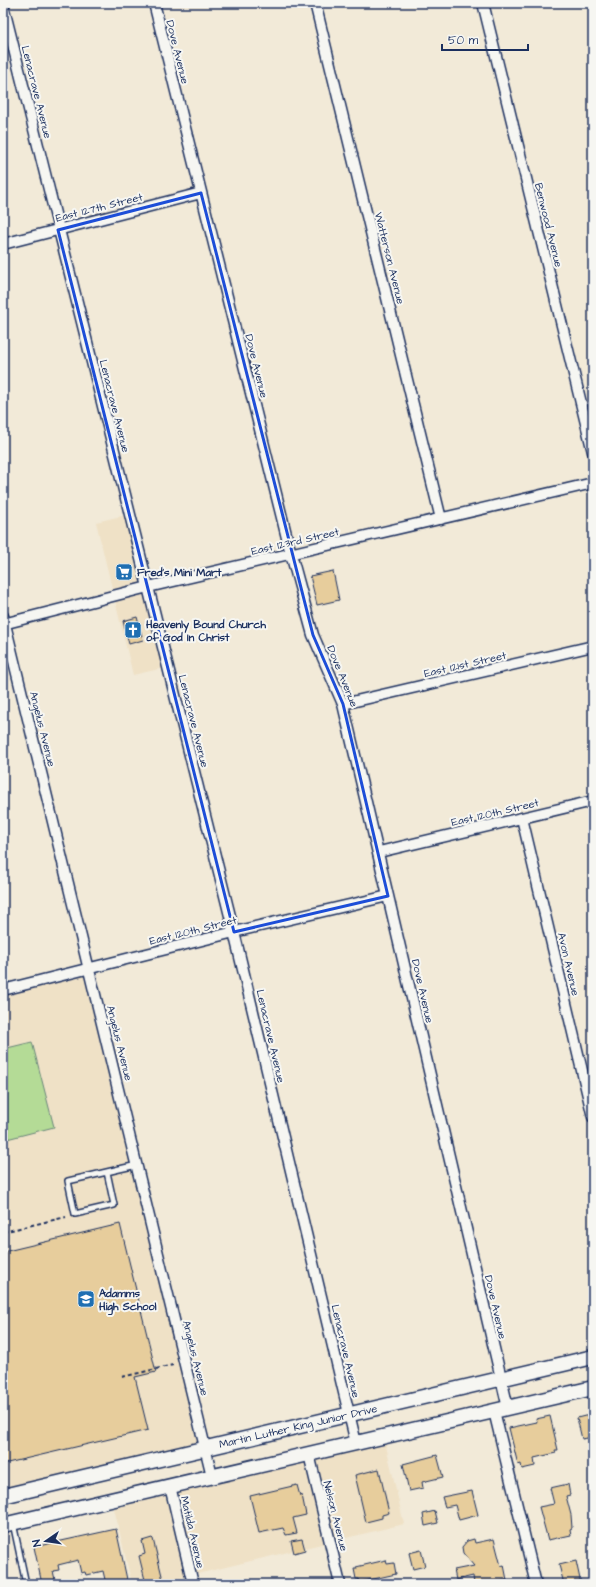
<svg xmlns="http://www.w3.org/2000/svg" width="596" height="1587" font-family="'Architects Daughter',sans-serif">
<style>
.built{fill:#efe1c6}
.green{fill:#b4db96;stroke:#68857a}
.building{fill:#e7cd9c;stroke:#1b2f5e}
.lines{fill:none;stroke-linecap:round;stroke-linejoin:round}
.service-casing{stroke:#1b2f5e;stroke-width:8}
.minor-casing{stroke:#1b2f5e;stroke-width:13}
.secondary-casing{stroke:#1b2f5e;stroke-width:17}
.path{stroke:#1b2f5e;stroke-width:2;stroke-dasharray:4 3;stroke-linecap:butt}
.service{stroke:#f6f6f2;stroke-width:5}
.minor{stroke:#f6f6f2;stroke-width:10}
.secondary{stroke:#f6f6f2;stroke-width:14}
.marked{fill:none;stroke:#1d4ed8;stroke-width:3;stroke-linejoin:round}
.labels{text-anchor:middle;stroke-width:4;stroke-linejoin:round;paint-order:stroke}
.street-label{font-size:11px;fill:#1b2f5e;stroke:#f6f6f2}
.poi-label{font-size:11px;font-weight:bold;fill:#1b2f5e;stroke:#f6f6f2;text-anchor:start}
</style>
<rect width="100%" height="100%" fill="#f2ead8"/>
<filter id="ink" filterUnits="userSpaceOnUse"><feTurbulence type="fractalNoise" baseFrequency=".025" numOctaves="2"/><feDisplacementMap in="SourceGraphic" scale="8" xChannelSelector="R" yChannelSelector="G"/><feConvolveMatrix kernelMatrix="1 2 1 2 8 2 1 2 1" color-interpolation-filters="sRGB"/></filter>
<g filter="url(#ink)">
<!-- built -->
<path class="built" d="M130 514 168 667 133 675 96 522Z
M89 969 205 1448 3 1496V990Z
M384 1437 404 1524 156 1584H132L112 1500Z"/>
<!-- green -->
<path class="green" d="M32 1042 54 1127 3 1140V1049Z"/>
<!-- building -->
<path class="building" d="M333 571 339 600 317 605 310 576Z
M137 617 143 640 129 644 123 621Z
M120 1224 156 1372 135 1377 148 1430 3 1464V1252Z
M589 1415 593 1430V1437L582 1439 577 1418Z
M550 1416 558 1450H555L556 1453 534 1458 535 1466 522 1469 521 1464 518 1465 509 1428 537 1422 536 1419Z
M437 1455 443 1477 422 1482 423 1488 409 1491 403 1464Z
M379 1469 389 1513 382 1515V1518L366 1522 355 1475Z
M568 1484 570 1495 566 1496 571 1515 572 1528 570 1529 571 1535 548 1540 539 1507 554 1504 550 1488Z
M297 1485 300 1496 302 1495 306 1515 293 1518 297 1533 286 1535 283 1528 259 1533 250 1496Z
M472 1491 478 1515 459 1520 455 1505 445 1507 442 1497Z
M435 1511 438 1523 425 1526 423 1514Z
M116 1529 128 1584H106L103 1571 86 1575 85 1572 81 1573 78 1560 58 1565 59 1570 53 1571 56 1584H42L34 1547Z
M152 1538 153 1539 164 1584H146L139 1556 145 1554 142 1541Z
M302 1539 305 1550 294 1553 291 1541Z
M474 1539 475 1543 494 1539 501 1566 504 1565 507 1580 490 1584H474L473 1576 456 1580 454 1570 474 1566 463 1553 462 1547 467 1541Z
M421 1550 425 1566 413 1569 409 1553Z
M386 1560 387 1564 394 1563 396 1574 360 1582 358 1579H356L354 1569H357L356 1567Z
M576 1561 581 1584H564L559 1565Z"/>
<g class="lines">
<defs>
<path id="service" d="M107 1172 114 1205 75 1214 68 1181C91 1176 114 1170 137 1165
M13 1523 26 1584"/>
<path id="minor" d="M154 3 291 554 313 635 343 704 508 1408
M315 3 441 519
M483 3 593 452
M3 5 234 932 356 1443
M3 244 201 193
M3 616 212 1476
M3 624 148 587 593 483
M343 704 593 646
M522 818 593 1117
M379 852 593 801
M3 990 234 932 388 896
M494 1411 536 1584
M309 1454 340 1584
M170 1486 193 1584"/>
<path id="secondary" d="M3 1496 593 1357
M3 1525 593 1388"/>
</defs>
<!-- service casing -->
<use href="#service" class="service-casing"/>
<!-- minor casing -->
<use href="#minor" class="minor-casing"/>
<!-- secondary casing -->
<use href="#secondary" class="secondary-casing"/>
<!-- path -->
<path class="path" d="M3 1232 66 1217
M122 1377 173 1365"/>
<!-- service -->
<use href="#service" class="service"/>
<!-- minor -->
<use href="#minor" class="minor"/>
<!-- secondary -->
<use href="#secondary" class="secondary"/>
</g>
</g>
<!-- marked area -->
<path class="marked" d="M201 193 313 635 343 704 388 896 234 932 58 230Z"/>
<!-- icons -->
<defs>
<symbol id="supermarket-square" viewBox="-11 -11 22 22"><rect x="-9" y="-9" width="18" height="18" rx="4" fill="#1f6fb2" stroke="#f6f6f2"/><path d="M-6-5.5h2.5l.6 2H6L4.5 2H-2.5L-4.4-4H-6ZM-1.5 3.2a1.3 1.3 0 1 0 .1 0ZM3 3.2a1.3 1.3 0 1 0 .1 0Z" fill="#fff"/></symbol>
<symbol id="church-square" viewBox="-11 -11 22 22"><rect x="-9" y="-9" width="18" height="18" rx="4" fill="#1f6fb2" stroke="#f6f6f2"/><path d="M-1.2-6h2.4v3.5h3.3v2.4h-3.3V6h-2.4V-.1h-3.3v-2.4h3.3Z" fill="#fff"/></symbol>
<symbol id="school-square" viewBox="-11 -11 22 22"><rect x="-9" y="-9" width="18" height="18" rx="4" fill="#1f6fb2" stroke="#f6f6f2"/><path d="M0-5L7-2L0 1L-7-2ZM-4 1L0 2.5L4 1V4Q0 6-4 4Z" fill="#fff"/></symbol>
</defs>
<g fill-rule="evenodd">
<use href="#supermarket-square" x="114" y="562" width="20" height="20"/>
<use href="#church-square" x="123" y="620" width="20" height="20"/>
<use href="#school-square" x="76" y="1289" width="20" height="20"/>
</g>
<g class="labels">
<!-- street labels -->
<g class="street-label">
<text transform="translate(178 52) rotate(76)" y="4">Dove Avenue</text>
<text transform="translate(37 92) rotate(76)" y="4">Lenacrave Avenue</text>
<text transform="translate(99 207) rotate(-14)" y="4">East 127th Street</text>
<text transform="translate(549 225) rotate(76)" y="4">Benwood Avenue</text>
<text transform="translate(390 258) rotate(76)" y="4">Watterson Avenue</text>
<text transform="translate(257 366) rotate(76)" y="4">Dove Avenue</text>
<text transform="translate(115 406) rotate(76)" y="4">Lenacrave Avenue</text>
<text transform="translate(295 541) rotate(-13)" y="4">East 123rd Street</text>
<text transform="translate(465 664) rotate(-13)" y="4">East 121st Street</text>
<text transform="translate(343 676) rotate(68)" y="4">Dove Avenue</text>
<text transform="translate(194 721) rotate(76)" y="4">Lenacrave Avenue</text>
<text transform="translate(43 729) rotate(76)" y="4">Angelus Avenue</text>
<text transform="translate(495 812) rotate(-13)" y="4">East 120th Street</text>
<text transform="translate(193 930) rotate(-14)" y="4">East 120th Street</text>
<text transform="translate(569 964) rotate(77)" y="4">Avon Avenue</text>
<text transform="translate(423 991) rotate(77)" y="4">Dove Avenue</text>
<text transform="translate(271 1036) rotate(77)" y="4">Lenacrave Avenue</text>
<text transform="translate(120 1043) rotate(76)" y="4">Angelus Avenue</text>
<text transform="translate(496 1307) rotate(77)" y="4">Dove Avenue</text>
<text transform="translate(346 1351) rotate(77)" y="4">Lenacrave Avenue</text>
<text transform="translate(196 1358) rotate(76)" y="4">Angelus Avenue</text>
<text transform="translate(298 1426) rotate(-13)" y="4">Martin Luther King Junior Drive</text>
<text transform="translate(336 1516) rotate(76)" y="4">Nelson Avenue</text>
<text transform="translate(193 1532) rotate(77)" y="4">Matilda Avenue</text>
</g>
<!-- poi labels -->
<g class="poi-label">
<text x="137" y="576">Fred's Mini Mart</text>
<text x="146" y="628">Heavenly Bound Church<tspan x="146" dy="13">of God In Christ</tspan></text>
<text x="99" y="1297">Adamms<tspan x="99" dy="13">High School</tspan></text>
</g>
</g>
<!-- margin -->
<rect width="596" height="1587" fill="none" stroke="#f6f6f2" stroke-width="16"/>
<rect x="8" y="8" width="580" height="1571" fill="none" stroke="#1b2f5e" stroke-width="1.5" filter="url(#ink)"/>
<!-- north arrow -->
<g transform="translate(46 1541) rotate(257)" stroke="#f6f6f2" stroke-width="3" paint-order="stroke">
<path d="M0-3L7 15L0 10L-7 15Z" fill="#1b2f5e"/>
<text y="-6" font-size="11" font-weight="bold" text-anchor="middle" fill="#1b2f5e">N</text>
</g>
<!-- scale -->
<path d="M442 44v6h86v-6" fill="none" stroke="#1b2f5e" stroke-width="2"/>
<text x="448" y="44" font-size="12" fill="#1b2f5e" stroke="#f6f6f2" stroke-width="3" paint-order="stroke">50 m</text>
</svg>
